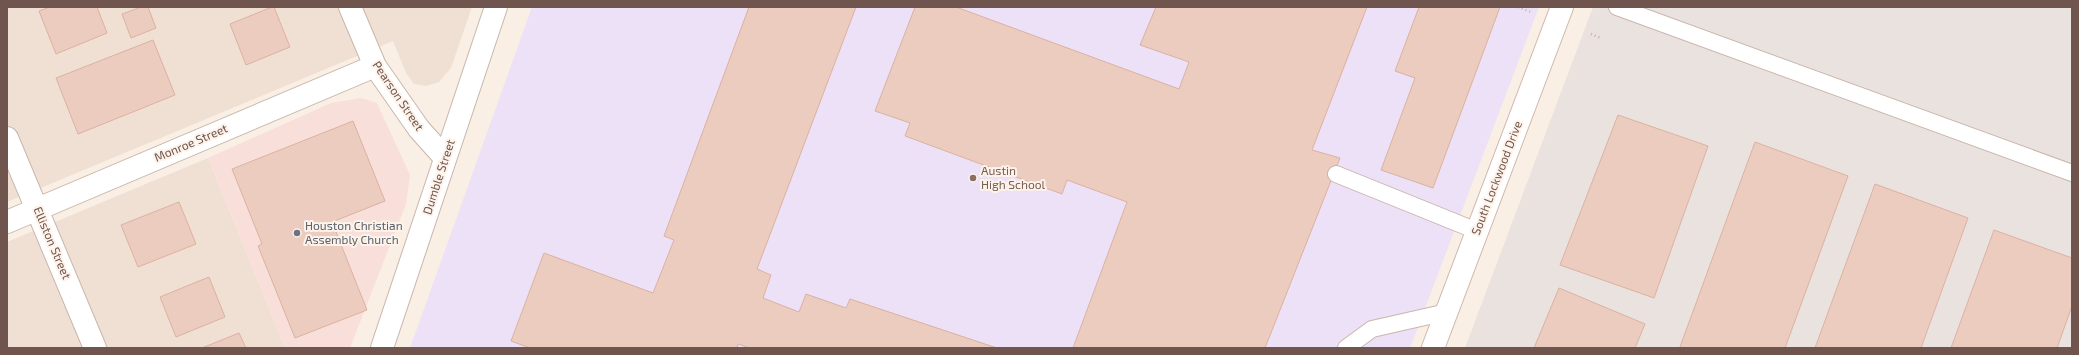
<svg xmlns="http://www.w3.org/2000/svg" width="2079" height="355" font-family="'Exo 2',sans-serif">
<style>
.residential{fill:#f0e0d3}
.commercial{fill:#f9dfd9}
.industrial{fill:#e9e2de}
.education{fill:#ece1f6}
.building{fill:#ecccbf;stroke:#dcb1a1}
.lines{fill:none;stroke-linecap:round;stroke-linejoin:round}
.service-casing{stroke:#c9b6ac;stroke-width:18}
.minor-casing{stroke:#c9b6ac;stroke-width:24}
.tertiary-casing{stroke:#c9b6ac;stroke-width:24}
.secondary-casing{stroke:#ceb8ad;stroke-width:24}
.path{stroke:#d0afa2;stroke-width:2.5;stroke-dasharray:1 3;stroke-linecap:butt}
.service{stroke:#fff;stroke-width:16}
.minor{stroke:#fff;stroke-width:22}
.tertiary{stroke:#fff;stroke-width:22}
.secondary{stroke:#fff;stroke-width:22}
.education-dot{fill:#8d6e63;stroke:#fdf3ea;stroke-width:1.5}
.worship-dot{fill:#6b7280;stroke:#fdf3ea;stroke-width:1.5}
.labels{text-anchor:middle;stroke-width:4;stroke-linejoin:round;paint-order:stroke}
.street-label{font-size:12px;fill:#6f554d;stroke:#fdf3ea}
.education-label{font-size:12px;fill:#785e54;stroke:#fdf3ea;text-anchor:start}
.worship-label{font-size:12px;fill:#5b616d;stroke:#fdf3ea;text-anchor:start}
</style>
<rect width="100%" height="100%" fill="#f9efe4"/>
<!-- residential -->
<path class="residential" d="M7 7H472L451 68 439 82 426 86 414 84 406 73 393 41 7 202Z
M208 158 285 348H7V242Z"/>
<!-- commercial -->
<path class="commercial" d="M361 98 377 103 410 175 406 204 350 348H285L208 158 331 103Z"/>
<!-- industrial -->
<path class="industrial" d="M1593 7H2072V348H1465Z"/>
<!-- education -->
<path class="education" d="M532 7H1539L1410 348H410Z"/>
<!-- building -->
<path class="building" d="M50 7H97L107 33 56 54 39 11Z
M141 7H148L156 28 131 38 122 14Z
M272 7H274L290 47 246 65 230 24Z
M749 7H856L757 269 771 275 763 298 799 312 806 294 846 308 850 299 997 348H750L738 344 737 348H530L511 341 544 253 653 293 674 240 664 236Z
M915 7H956L1179 89 1189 62 1140 45 1156 7H1367L1312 150 1340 158 1265 348H1073L1127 202 1067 180 1062 194 905 136 910 123 875 111Z
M1419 7H1500L1433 188 1381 170 1415 78 1395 71Z
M153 40 175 95 78 134 56 78Z
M1618 115 1708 146 1654 298 1560 265Z
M353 121 385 201 332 222 367 310 295 338 258 246 262 244 232 169Z
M1755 142 1848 176 1785 348H1683L1680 347Z
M1875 184 1968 218 1921 348H1815Z
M179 202 196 244 138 267 121 225Z
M1994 230 2072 258V306L2057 348H1951Z
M209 277 225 317 176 337 160 297Z
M1559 288 1645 324 1635 348H1534Z
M239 333 246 348H202Z"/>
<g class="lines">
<defs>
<path id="service" d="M1617 7 2072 173
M1336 174 1477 231
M1346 348 1372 329 1447 312"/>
<path id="minor" d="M350 7 375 66 419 129 445 158
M7 138 95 348
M7 222 375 66"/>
<path id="tertiary" d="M382 348 496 7"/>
<path id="secondary" d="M1433 348 1562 7"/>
</defs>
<!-- service casing -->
<use href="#service" class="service-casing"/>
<!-- minor casing -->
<use href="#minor" class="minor-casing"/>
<!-- tertiary casing -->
<use href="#tertiary" class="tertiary-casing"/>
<!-- secondary casing -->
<use href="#secondary" class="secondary-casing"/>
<!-- path -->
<path class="path" d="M1518 7 1531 12
M1591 34 1601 38"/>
<!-- service -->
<use href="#service" class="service"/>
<!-- minor -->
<use href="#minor" class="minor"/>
<!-- tertiary -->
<use href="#tertiary" class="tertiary"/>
<!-- secondary -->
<use href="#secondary" class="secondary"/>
</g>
<!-- markers -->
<circle class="education-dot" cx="973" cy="178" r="4"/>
<circle class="worship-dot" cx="297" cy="233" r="4"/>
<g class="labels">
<!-- street labels -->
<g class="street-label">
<text transform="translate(398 96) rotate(56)" y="4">Pearson Street</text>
<text transform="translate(191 143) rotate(-23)" y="4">Monroe Street</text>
<text transform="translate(439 177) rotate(-72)" y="4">Dumble Street</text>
<text transform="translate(1497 178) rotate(-69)" y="4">South Lockwood Drive</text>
<text transform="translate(52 243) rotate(67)" y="4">Elliston Street</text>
</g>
<!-- education labels -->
<g class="education-label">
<text x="981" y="175">Austin<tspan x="981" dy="14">High School</tspan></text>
</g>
<!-- worship labels -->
<g class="worship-label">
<text x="305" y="230">Houston Christian<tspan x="305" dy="14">Assembly Church</tspan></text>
</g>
</g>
<!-- border -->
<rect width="2079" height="355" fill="none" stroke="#6f554d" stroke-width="16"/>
</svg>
